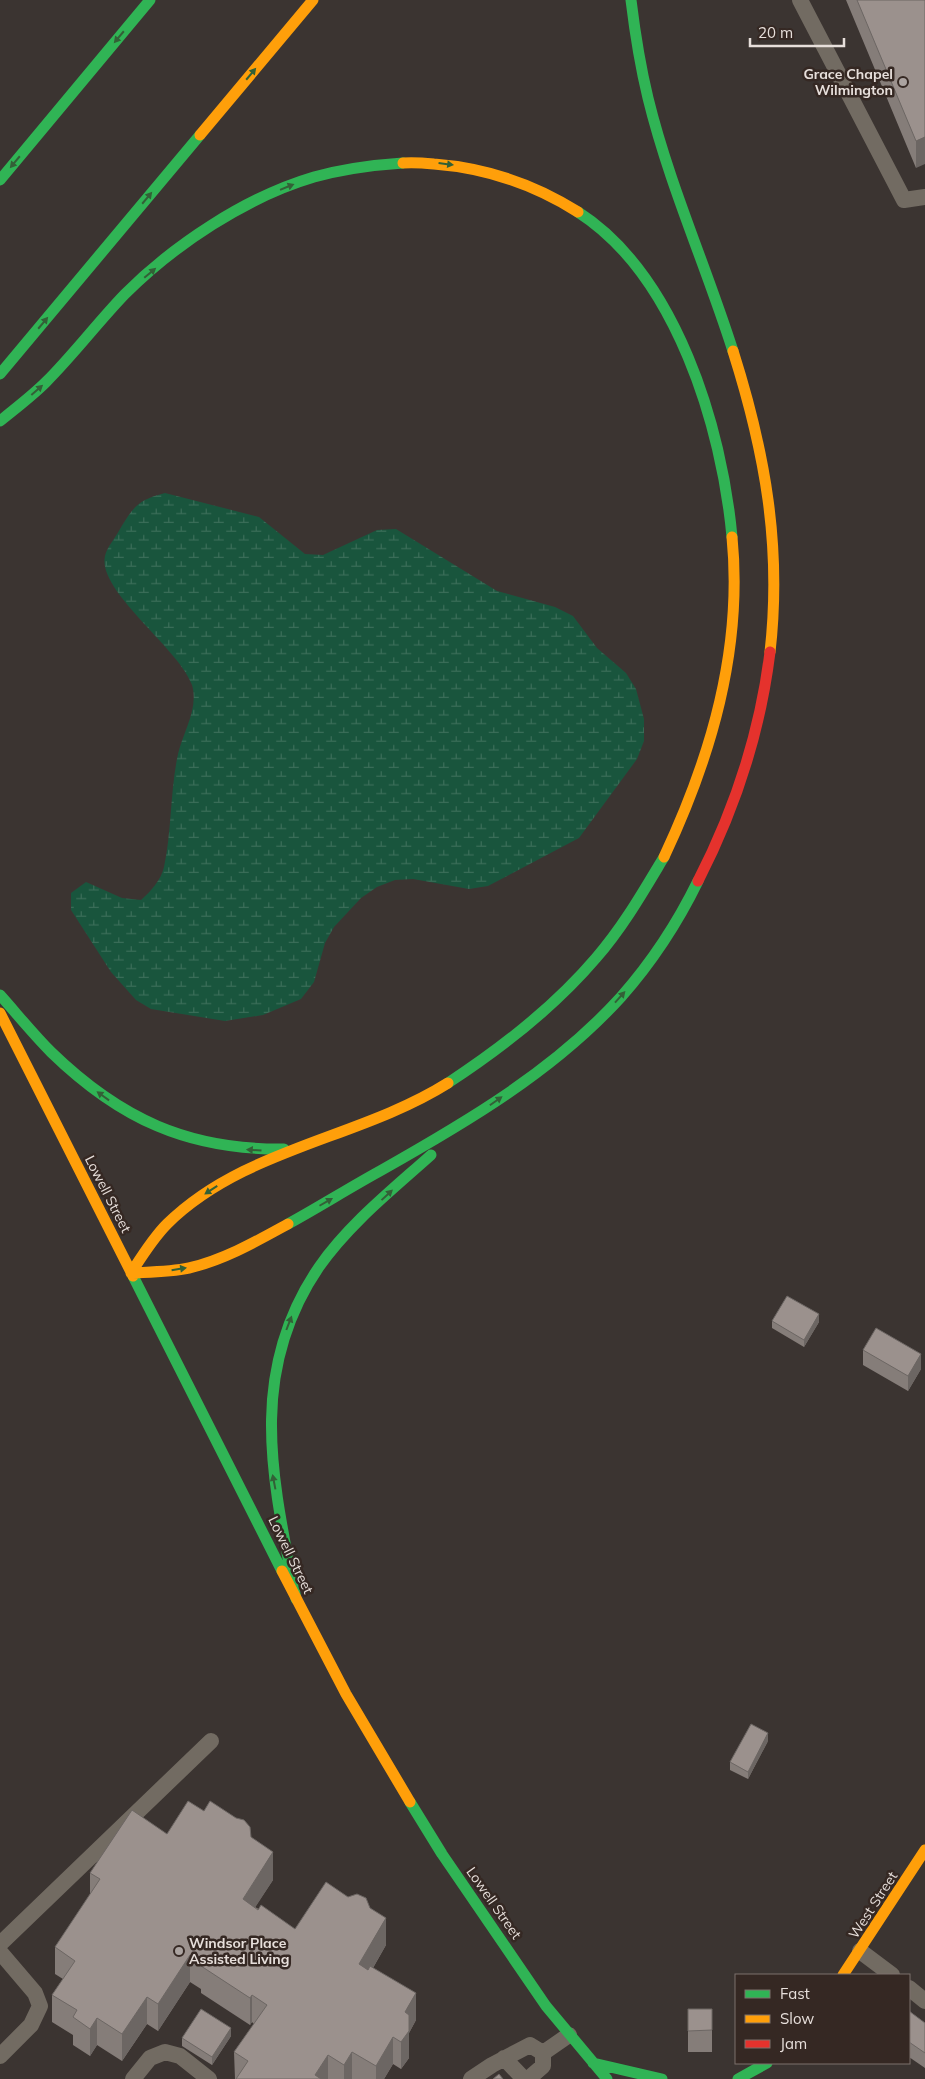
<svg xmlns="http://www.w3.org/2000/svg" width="925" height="2079" font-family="Mulish,sans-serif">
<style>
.wetland{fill:url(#wetland-marsh)}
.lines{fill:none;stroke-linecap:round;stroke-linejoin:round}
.lane{stroke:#726b62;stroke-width:16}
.fast{stroke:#30b455;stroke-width:11}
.slow{stroke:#ff9f0a;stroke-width:11}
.jam{stroke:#e5322d;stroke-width:11}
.wall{fill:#857d79}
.shaded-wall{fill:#6c6663}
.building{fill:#9b918d;stroke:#6c6663}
.oneway{fill:#336037}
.poi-dot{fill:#aba3a0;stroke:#352823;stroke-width:2}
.labels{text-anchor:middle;stroke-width:5;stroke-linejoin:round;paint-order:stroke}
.poi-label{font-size:14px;font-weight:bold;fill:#e7dfdb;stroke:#352823;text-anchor:end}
.street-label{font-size:14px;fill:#e7dfdb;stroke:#352823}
</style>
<defs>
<pattern id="wetland-marsh" width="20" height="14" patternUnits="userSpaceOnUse" patternTransform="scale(1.25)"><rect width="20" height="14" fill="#19553d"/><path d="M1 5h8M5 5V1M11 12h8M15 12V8" fill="none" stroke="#3a6d58"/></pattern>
</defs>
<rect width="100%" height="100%" fill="#3b3431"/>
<!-- wetland -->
<path class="wetland" d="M165 493 259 517 305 554 323 555 377 530 396 529 497 591 555 607 573 616 597 648 626 673 636 689 644 719V741L637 759 579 838 488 886 469 889 413 879 395 880 377 887 361 898 334 927 325 943 314 982 301 999 263 1015 225 1021 151 1009 136 1000 111 972 71 910V893L86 882 122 898 141 900C151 891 161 880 164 867 172 830 170 791 178 754 183 732 199 708 192 685 180 649 97 591 105 556 107 547 116 537 120 529 134 506 138 500 165 493Z"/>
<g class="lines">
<!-- lane -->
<path class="lane" d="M800 0 904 200 925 197
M0 1944 211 1741
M860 1951 892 1975
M0 1952 35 1993 40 2006 31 2025 0 2056
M909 1988 925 2001
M543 2053 569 2035
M504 2058 524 2079
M133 2079 150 2058 165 2052 180 2056 209 2079
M471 2079 492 2065 530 2045 543 2053
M528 2079 543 2066V2053"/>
<!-- fast -->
<path class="fast" d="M631 0C635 33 640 65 648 98 669 184 706 266 733 351
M0 180 150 0
M578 212C676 275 722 427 732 537
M0 374 200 135
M0 421C16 408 32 396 46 382 74 354 98 322 125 294 174 245 246 197 314 177 343 169 373 165 403 163
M0 995C17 1014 33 1034 51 1052 120 1119 188 1150 284 1149
M448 1083C500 1049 556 1005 596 958 623 927 643 892 664 857
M288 1224C319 1207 349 1188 380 1171 465 1123 554 1071 621 997 651 963 678 922 698 881
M133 1276 282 1571
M296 1599C273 1481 246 1374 319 1267 349 1224 392 1190 431 1155
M410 1802 442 1854 546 2006 607 2079
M593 2063 662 2079
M738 2079 767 2063"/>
<!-- slow -->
<path class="slow" d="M200 135 313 0
M403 163C414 162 424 163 434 164 486 168 534 184 578 212
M733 351C765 452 782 546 770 652
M664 857C711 757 743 649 732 537
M0 1013 133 1276
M131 1273C142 1256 153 1238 167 1224 244 1148 359 1139 448 1083
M131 1273C150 1272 170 1272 189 1268 224 1260 257 1241 288 1224
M282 1571 346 1694 410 1802
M843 1975 925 1850"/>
<!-- jam -->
<path class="jam" d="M698 881C735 809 760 733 770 652"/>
</g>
<!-- wall -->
<path class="wall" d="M846 0H925L916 168Z
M772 1321 819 1322 804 1347 772 1328Z
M863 1350 921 1369 908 1391 863 1365Z
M768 1741 748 1779 730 1770V1762Z
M204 1811 236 1818 251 1837 273 1880 255 1907 295 1929 386 1945 373 1968 416 2020 409 2033V2058L401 2069 393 2064 384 2079H235L234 2052 254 2024 252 2022 250 2025 201 1993V1989L190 1982 158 2031 147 2024 122 2061 97 2045 90 2056 73 2045V2035L52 2022V1995L63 1979 55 1974V1947L90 1895V1873L167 1834Z
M688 2009H712V2052H688Z
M909 2011 925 2023V2068L909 2057Z
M231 2036 212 2065 182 2046V2038Z"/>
<!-- shaded-wall -->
<path class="shaded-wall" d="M925 137V164L916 168V141Z
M819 1314V1322L804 1347V1340Z
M921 1354V1369L908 1391V1376Z
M768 1733V1741L748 1779V1772Z
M273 1852V1880L243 1926V1899Z
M386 1918V1945L359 1992V1964Z
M190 1955V1982L158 2031V2004Z
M416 1993V2020L409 2033V2058L401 2069V2042L405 2012Z
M252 1995V2022L250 2025V1998Z
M147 1997V2024L122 2061V2034Z
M97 2018V2045L90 2056V2029Z
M231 2028V2036L212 2065V2057Z
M393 2037V2064L384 2079H376V2066Z
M352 2052V2079H344V2065Z
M328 2055V2079H315V2075Z"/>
<!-- building -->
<path class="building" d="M857 0H925V137L916 141Z
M787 1296 819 1314 804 1340 772 1321Z
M876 1328 921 1354 908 1376 863 1350Z
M751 1724 768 1733 748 1772 730 1762Z
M188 1801 204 1811 210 1801 236 1818 244 1820 250 1827 251 1837 273 1852 243 1899 258 1910 261 1905 295 1929 326 1882 348 1897 357 1894 366 1898 370 1908 386 1918 359 1964 368 1970 370 1966 416 1993 405 2012 409 2015V2031L401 2042 393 2037 376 2066 352 2052 344 2065 328 2055 315 2075 321 2079H236L248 2061 234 2052 267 2005 252 1995 250 1998 201 1966 203 1963 190 1955 158 2004 147 1997 122 2034 97 2018 90 2029 73 2017 77 2010 52 1995 75 1961 55 1947 100 1879 90 1873 132 1810 167 1834Z
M201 2009 231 2028 212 2057 182 2038Z
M688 2009H712V2030L688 2031Z
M909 2011 925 2023V2053L909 2042Z
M499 2074 503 2079H493Z"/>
<!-- one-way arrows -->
<defs><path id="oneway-solid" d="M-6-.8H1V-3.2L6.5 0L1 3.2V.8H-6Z" transform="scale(1.25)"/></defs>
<g class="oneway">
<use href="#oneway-solid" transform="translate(119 37) rotate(130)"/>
<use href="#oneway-solid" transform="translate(251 74) rotate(-50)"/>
<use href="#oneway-solid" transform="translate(15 162) rotate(130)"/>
<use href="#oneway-solid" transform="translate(446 164) rotate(7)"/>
<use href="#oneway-solid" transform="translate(287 187) rotate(-22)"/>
<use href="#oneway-solid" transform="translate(147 198) rotate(-50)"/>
<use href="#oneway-solid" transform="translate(150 273) rotate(-40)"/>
<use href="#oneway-solid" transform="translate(43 323) rotate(-50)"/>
<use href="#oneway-solid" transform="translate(37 390) rotate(-41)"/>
<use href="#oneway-solid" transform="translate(620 997) rotate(-48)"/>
<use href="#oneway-solid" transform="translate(103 1096) rotate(-144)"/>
<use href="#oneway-solid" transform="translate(496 1101) rotate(-35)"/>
<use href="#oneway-solid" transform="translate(254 1150) rotate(-176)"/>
<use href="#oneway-solid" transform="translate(211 1190) rotate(147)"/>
<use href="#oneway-solid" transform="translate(387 1195) rotate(-43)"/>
<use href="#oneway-solid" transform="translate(326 1202) rotate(-30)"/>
<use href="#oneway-solid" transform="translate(179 1269) rotate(-9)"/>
<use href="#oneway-solid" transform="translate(289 1323) rotate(-69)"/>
<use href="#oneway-solid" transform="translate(274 1482) rotate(-101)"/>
</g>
<!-- markers -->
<g class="poi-dot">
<circle cx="903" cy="82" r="5"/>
<circle cx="179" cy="1951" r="5"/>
</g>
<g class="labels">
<!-- poi labels -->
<g class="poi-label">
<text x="893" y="79">Grace Chapel<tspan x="893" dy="16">Wilmington</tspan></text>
<text x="189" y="1948" text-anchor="start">Windsor Place<tspan x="189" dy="16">Assisted Living</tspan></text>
</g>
<!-- street labels -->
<g class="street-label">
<text transform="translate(108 1194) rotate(63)" y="5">Lowell Street</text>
<text transform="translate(291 1555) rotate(64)" y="5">Lowell Street</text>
<text transform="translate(494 1903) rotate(55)" y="5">Lowell Street</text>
<text transform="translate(873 1905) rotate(-57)" y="5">West Street</text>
</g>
</g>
<!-- legend -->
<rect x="735" y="1974" width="175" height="90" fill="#352823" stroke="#7c716d"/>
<rect x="745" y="1990" width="25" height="8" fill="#30b455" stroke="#7c716d"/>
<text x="780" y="1999" font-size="15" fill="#e7dfdb">Fast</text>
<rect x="745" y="2015" width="25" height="8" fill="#ff9f0a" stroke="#7c716d"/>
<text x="780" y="2024" font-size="15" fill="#e7dfdb">Slow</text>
<rect x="745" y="2040" width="25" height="8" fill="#e5322d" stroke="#7c716d"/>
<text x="780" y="2049" font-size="15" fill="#e7dfdb">Jam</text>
<!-- scale -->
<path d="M750 38v8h94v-8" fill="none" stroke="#e7dfdb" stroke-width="2.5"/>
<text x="758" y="38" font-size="15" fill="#e7dfdb" stroke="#352823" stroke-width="4" paint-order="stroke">20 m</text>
</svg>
